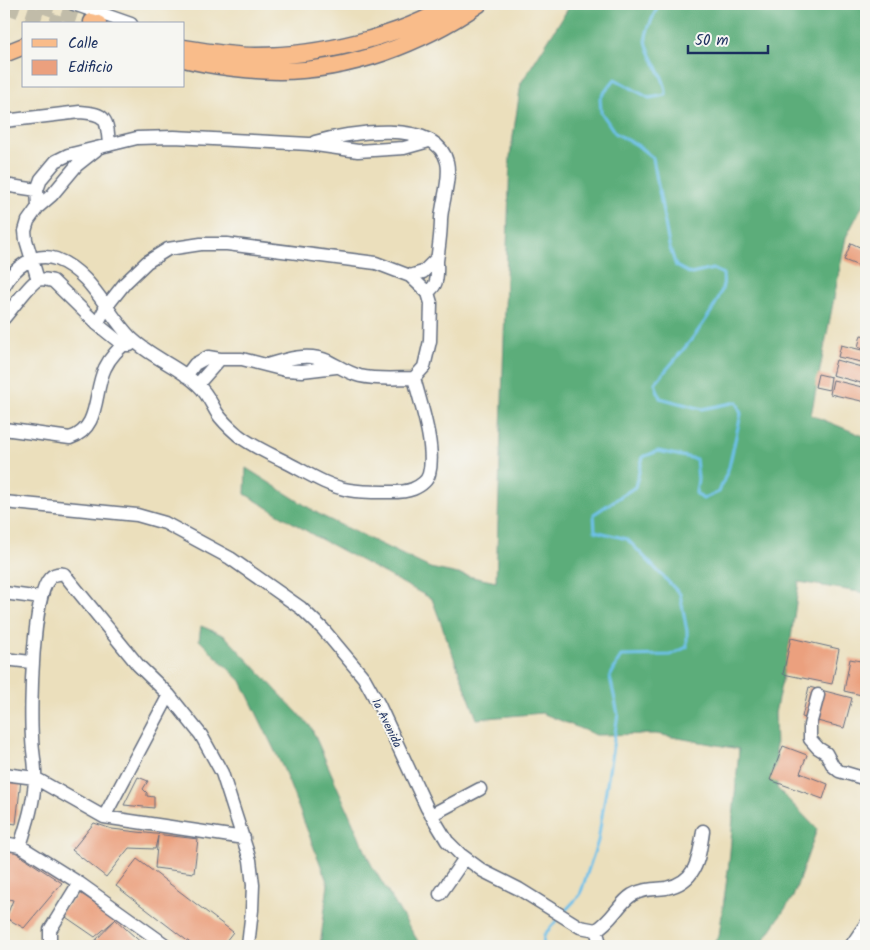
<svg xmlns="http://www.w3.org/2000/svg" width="870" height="950" font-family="Kalam,sans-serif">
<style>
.forest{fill:#5cad7a;stroke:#3c6e6c}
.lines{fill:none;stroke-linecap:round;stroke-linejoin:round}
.stream{stroke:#6ec1ea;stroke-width:3}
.building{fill:#eba07e}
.major-tunnel{stroke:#c1bca9;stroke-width:16;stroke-dasharray:16 8;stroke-linecap:butt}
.minor-casing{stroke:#646d7f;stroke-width:15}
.major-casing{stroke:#646d7f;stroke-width:19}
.minor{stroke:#fff;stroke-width:12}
.major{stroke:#f9bc8a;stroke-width:16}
.labels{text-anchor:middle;stroke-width:4;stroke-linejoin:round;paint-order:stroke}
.street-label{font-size:12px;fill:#1b2f5e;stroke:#f6f6f2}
</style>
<rect width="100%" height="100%" fill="#f6f6f2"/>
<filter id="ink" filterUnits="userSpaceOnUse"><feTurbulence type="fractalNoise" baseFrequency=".02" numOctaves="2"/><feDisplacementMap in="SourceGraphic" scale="10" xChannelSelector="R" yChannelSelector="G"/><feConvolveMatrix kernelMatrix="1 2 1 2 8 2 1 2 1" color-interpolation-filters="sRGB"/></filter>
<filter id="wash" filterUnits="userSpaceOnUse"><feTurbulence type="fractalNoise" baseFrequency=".0096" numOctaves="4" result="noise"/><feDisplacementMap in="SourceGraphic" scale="20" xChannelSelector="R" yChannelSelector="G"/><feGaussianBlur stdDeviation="1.12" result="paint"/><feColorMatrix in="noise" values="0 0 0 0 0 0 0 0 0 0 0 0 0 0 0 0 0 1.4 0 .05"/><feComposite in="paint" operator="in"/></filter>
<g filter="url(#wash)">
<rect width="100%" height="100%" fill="#ebdfbc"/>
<!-- forest -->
<path class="forest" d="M571 4H866V199L846 237 811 415 866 437V591L865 593 799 582 791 638 775 713 777 788 817 829 793 897 760 946H711L719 936 729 863 739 749 656 734 596 735 542 713 477 719 432 599 315 536 245 494 246 468 322 516 430 568 496 582 510 157 521 83Z
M201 626 225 636 311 727 372 866 421 946H320L328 884 284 770 241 681 199 640Z"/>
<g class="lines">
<!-- stream -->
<path class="stream" d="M563 913 580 895 598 841 618 714 610 677 621 656 670 655 687 647V631L680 594 627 539 595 531 594 514 635 487 643 457 658 451 696 459 698 479 696 493 703 499 719 492 729 467 741 414 737 402 702 409 660 398 655 383C674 361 718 312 723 285 724 282 723 277 723 274L713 269 691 274 676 266 669 245 653 158 637 145 615 133 601 112 600 98 615 79 649 98 666 95C667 77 645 53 646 37 647 28 655 13 659 4
M543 946 544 935 559 918"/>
</g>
<g id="blocks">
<!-- building -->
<path class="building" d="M851 243 866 250V269L844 260Z
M861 335 866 336V350L858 347Z
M841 345 866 351V363L838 357Z
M836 360 865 368 861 383 832 375Z
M818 374 831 377 829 390 815 387Z
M833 380 866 388V402L830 394Z
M791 638 839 649 832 684 783 674Z
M850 659 866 662V696L844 691Z
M809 687 852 698 844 728 802 717Z
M783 746 807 755 800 773 828 784 823 799 770 780Z
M4 777 21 780 16 824 4 822Z
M138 777 148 781 143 789 147 793V796L154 797V808L124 805Z
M94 823 112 829 198 839 194 873 155 868 158 836 155 849 129 848 106 877 72 850Z
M4 851 15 852 62 883 24 928 6 918 13 900 4 898Z
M137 859 233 932 222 946H194L116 886Z
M80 893 117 918 115 919 145 946H98L94 942 115 920 95 937 60 913Z"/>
</g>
</g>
<g filter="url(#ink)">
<use href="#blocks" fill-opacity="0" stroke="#646d7f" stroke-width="1"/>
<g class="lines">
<!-- major-tunnel -->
<path class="major-tunnel" d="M39 4 92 22
M4 5 61 24"/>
<defs>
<path id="minor" d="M74 4 131 24
M4 121 80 112C107 114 107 119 109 145
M315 142C347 133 436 117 447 162 451 178 442 202 441 219 441 233 439 247 437 261 437 268 438 278 435 284 434 287 430 290 428 293
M4 185 37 190
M38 207 37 190 41 179 56 161 68 155 137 138 174 137 309 144 358 151 404 148 429 141
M410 276 423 272 437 258
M38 280 26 240 25 231 28 221 38 207 52 195 77 165 96 150
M4 286C14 268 34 251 56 259 91 272 106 312 130 337 150 357 178 366 198 385 207 393 211 403 217 413 223 422 230 428 238 435 252 446 268 453 284 461 304 471 326 486 349 490 360 492 372 492 383 492 394 492 403 493 413 489 420 486 427 482 429 474 436 448 421 405 414 378
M4 318C12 309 28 286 37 280 43 278 48 280 53 281L97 324 123 345H130
M97 324 106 307 125 283 147 262 168 249 201 244H227L376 263 410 276 428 293 431 303 430 341 424 367 414 378C396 378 378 380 360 376 348 373 338 366 328 361 308 352 286 359 267 365
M186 376 195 364 208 357 220 359H242L285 370 302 371 336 367
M198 384 220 359
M4 429 70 438C101 428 93 392 105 368 111 355 121 347 131 338
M4 502 137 515 165 523 230 558 301 608 323 629 364 678 379 705 427 808 447 841 460 854 483 871 519 889 580 927 596 930C612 921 619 903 632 895 645 888 653 890 666 888 697 882 699 858 703 831
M4 593 41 598
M4 659 31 662
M818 695 810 725V739L818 748 826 753 833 766 839 771 866 779
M4 774 35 778 104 817 244 838
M431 815 480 789
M104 817 169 695
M4 843 20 846 79 883 167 946
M20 846C27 824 34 802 35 779 36 765 32 750 32 737 30 709 32 596 50 578 54 574 59 573 64 574L138 665 169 695 201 735 222 773 250 860 253 885 252 910 248 946
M440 894 465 858
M596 930 601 946
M50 946V930L79 883
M851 946 866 924"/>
<path id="major" d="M92 22 98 24
M184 48C208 52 232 56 256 56 318 56 400 37 453 4
M4 54 24 46
M184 59C212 66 250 71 279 71 350 71 421 44 479 4"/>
</defs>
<!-- minor casing -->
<use href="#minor" class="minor-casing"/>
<!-- major casing -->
<use href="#major" class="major-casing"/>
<!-- minor -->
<use href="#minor" class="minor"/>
<!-- major -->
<use href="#major" class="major"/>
</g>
</g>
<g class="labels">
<!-- street labels -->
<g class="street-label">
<text transform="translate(387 723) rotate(64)" y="4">1a Avenida</text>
</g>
</g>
<!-- margin -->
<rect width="870" height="950" fill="none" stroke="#f6f6f2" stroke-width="20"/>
<!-- legend -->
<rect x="22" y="22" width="162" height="65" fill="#f6f6f2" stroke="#9ea6b7"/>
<rect x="32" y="39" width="25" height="8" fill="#f9bc8a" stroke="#9ea6b7"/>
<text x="68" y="48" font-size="15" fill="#1b2f5e">Calle</text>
<rect x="32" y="60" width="25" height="15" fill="#eba07e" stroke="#9ea6b7"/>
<text x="68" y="72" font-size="15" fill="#1b2f5e">Edificio</text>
<!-- scale -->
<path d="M688 45v8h80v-8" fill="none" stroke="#1b2f5e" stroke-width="2.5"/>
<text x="695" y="45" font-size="15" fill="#1b2f5e" stroke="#f6f6f2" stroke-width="4" paint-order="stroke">50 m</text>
</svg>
